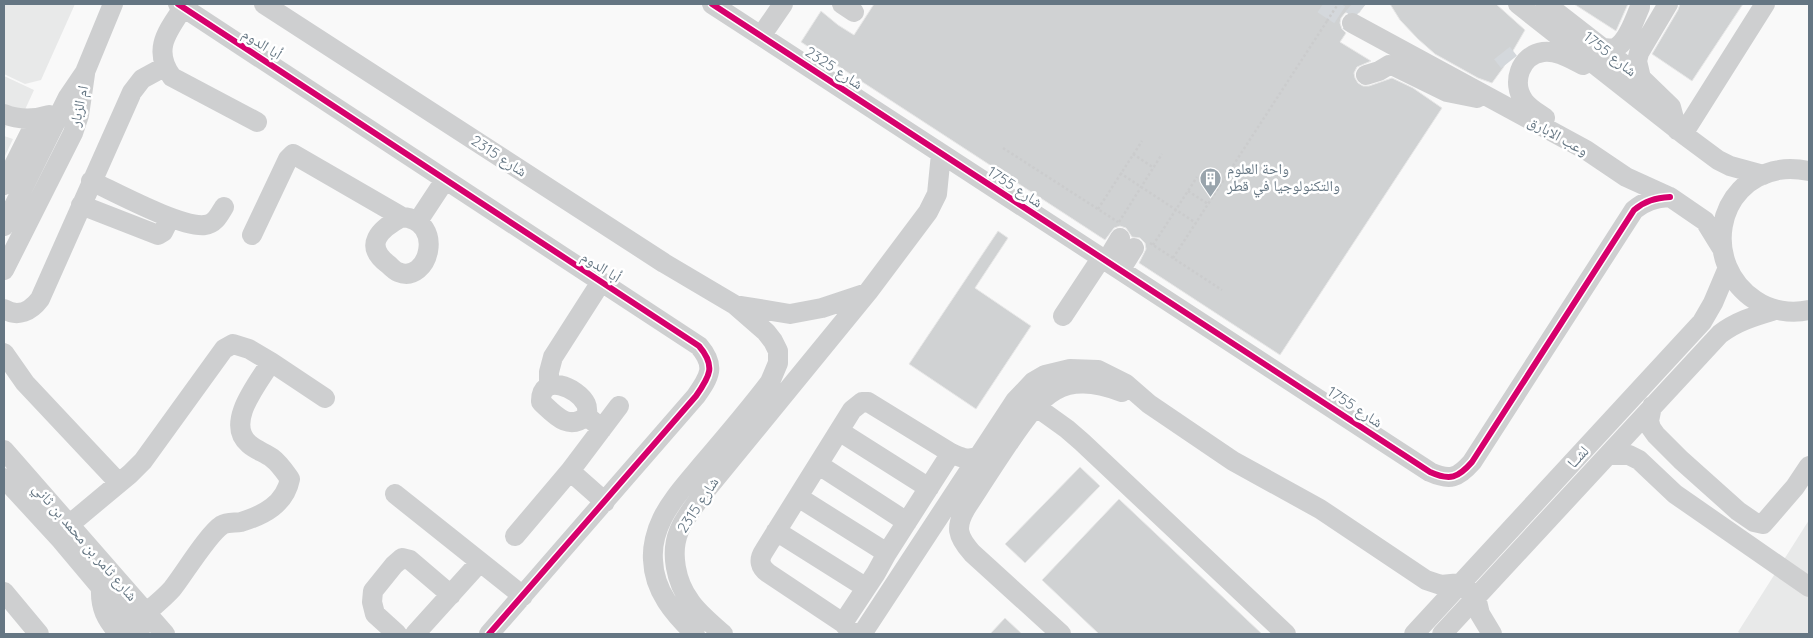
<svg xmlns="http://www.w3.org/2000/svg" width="1813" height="638" font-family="Quicksand,'Noto Naskh Arabic',sans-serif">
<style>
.built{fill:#e8e9e9}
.building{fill:#d0d2d3;stroke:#e8e8e8}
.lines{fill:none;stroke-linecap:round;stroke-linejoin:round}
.minor-tunnel{stroke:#d4d8dc;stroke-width:20;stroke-dasharray:20 10;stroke-linecap:butt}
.path{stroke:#cbcccd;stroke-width:2.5;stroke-dasharray:2.5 2.5;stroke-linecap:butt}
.minor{stroke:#cecfd0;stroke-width:20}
.path-bridge{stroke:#cbcccd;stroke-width:2.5;stroke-dasharray:2.5 2.5;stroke-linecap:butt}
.cycleway-casing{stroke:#fff;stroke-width:9}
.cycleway{stroke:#d6006c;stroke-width:6}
.labels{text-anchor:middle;stroke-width:5;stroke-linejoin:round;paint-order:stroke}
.street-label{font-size:15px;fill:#657683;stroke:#fff}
.poi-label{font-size:15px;fill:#657683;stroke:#fff;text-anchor:start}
</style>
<rect width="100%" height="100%" fill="#f9f9f9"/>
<!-- built -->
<path class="built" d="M4 4H75L41 80 25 84 4 74Z
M4 76 34 90 23 114 13 111 4 131Z
M4 136 13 139 4 158Z
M1809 520V634H1741L1738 632Z"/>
<!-- building -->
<path class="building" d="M874 4H1365L1359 13 1352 11 1345 13 1341 18 1340 23 1342 29 1346 33 1340 42 1371 61 1357 67 1354 73 1355 78 1358 83 1363 86H1369L1392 78 1413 88 1442 108 1280 355 1139 263 1146 249 1145 243 1140 238 1132 237 1126 228 1120 226 1114 228 1105 240 801 42 821 11 838 25 854 35Z
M1390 4H1496L1525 30 1503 68 1492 83 1478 78 1435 54 1418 39 1400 20Z
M1574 4H1628L1616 31Z
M1680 4H1743L1692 81 1652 54 1678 10Z
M998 231 1008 238 975 288 1031 326 976 409 909 364Z
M1080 467 1100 486 1025 563 1005 544Z
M1119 499 1262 634H1099L1042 580Z
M1005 618 1022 634H990Z"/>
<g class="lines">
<!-- minor-tunnel -->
<path class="minor-tunnel" d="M1323 4 1352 23
M1352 4 1360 11
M1502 53 1509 62"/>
<!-- path -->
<path class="path" d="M1003 148 1118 222
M1133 154 1154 168
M1120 173 1196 223
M1188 191 1208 204
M1098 209 1142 141
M1119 222 1162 154
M1150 243 1222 290
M1153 245 1197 177
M1173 258 1327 21"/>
<!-- minor -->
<path class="minor" d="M178 4 699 346C716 366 710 376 696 396L489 634
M264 4 664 263 735 305 766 332 773 341 778 351V363L770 382C748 411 724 439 700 467 687 483 671 500 662 519 656 531 652 547 653 560 654 591 674 614 695 634
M712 4 1430 472C1450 481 1458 478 1472 462L1634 210C1645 201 1655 198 1670 197
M842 4 854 12
M1518 4 1683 134 1718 160 1730 166 1763 175
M1546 4 1641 78 1671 107 1677 130
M183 8C167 32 152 50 172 77L257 122
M1352 23 1586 150 1626 177 1670 197 1705 221 1721 247
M761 36 783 4
M1602 48C1606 48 1611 49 1615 48 1628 42 1634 20 1640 7V4
M1366 75 1379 71 1389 65 1396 67 1447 92 1477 98
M1641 78 1637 61 1639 53 1668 4
M4 114C19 120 33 120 49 115
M1545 118C1538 113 1529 108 1524 101 1511 83 1520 55 1543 52 1557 50 1571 59 1583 65
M1683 134 1765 4
M1809 171C1799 169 1789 168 1779 170 1714 181 1702 265 1755 300 1771 311 1791 314 1809 310
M91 181C115 192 181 228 205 225 215 224 219 215 224 207
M4 185 37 119
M81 205 158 235 163 232 170 218
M402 217C446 220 429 285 398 272 395 271 391 267 389 265 362 245 380 229 402 217Z
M418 221 445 180
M4 226 68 97 85 72 113 4
M252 235 288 159 293 154 402 217
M1107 260 1120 238
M1121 269 1134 248
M4 270 73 133 79 115 85 74
M735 305 790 314 822 308 867 293
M4 309C18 318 31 311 40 299L132 92 142 79 164 67
M1063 316 1102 257
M4 353 25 383 119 483
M271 362 325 398
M549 386V372L553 357 601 282
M1035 406 1067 429 1082 442 1286 634
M1652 406 1649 421 1651 428 1656 435 1681 460 1738 511 1754 522 1763 524 1795 487 1809 466
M587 416C568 431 556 416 541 402 540 372 578 387 586 404 588 408 587 411 587 416L602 429
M839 431 929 488
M4 450 165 634
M1608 455H1629L1639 460 1675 494 1809 587
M819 465 907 522
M4 478 61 540 140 634
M395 494 523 596
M798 497 887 553
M605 502 570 471 619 406
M70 524 130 474 143 461 224 349 233 344 249 349 271 362C259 382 224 423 249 444 256 450 265 453 272 458 279 463 285 472 290 479 285 504 264 515 241 522 235 523 227 522 222 525 208 534 184 574 172 589 165 597 155 605 147 612
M776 531 865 587
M515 536 570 471
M101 588C100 608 106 619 119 634
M4 592 39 634
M843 623 876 573 887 553 951 453
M397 634 375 614 372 602 373 591 394 565 402 558 410 560 451 595
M415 634 480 562
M723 634C712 624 698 613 690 601 676 582 670 553 679 531 684 518 694 507 702 495L868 292 928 212 937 194 941 154
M853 634 843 623 768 573C760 567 758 560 764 551L852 410 862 402H868L951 453C961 458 967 460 978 457
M862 634 1015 401 1033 382 1045 375 1070 369 1098 370 1126 384 1149 404 1233 461 1320 509 1426 580 1441 585 1461 583 1476 597 1480 614 1492 634
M1061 634 972 553C957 536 955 527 966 508 981 485 995 463 1010 441 1043 393 1061 370 1122 392
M1414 634 1702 322 1713 303 1727 270
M1442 634 1720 334C1737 321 1755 316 1775 310"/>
<!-- path-bridge -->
<path class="path-bridge" d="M1327 21 1338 4"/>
<defs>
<path id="cycleway" d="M178 4 699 346C716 366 710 376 696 396L489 634
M712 4 1430 472C1450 481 1458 478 1472 462L1634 210C1645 201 1655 198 1670 197"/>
</defs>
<!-- cycleway casing -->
<use href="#cycleway" class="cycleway-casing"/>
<!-- cycleway -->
<use href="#cycleway" class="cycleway"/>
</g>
<!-- icons -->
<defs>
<symbol id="building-pin" viewBox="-11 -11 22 30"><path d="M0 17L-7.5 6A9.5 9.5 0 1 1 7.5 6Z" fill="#99a4ac" stroke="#fff"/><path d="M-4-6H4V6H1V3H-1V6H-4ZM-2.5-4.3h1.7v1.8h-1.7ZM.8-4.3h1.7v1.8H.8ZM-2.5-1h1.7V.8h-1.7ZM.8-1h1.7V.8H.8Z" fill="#fff"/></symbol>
</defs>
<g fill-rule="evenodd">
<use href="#building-pin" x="1198" y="166" width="25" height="34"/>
</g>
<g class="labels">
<!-- street labels -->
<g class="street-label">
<text transform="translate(262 44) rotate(33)" y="5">أبا الدوم</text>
<text transform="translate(1610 54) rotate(38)" y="5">شارع 1755</text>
<text transform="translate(834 68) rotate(33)" y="5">شارع 2325</text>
<text transform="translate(79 106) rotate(-78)" y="5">ام الزبار</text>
<text transform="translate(1558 136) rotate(29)" y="5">وعب الابارق</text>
<text transform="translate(499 156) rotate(33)" y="5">شارع 2315</text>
<text transform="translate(1015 187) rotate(33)" y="5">شارع 1755</text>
<text transform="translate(601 267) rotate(33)" y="5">أبا الدوم</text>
<text transform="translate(1355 407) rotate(33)" y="5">شارع 1755</text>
<text transform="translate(1578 457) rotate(-47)" y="5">لشــا</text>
<text transform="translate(698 505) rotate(-57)" y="5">شارع 2315</text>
<text transform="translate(85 542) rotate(49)" y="5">شارع ثامر بن محمد بن ثاني</text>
</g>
<!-- poi labels -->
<g class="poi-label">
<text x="1227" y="174">واحة العلوم<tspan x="1227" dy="17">والتكنولوجيا في قطر</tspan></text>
</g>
</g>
<!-- border -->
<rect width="1813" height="638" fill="none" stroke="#657683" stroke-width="10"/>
</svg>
